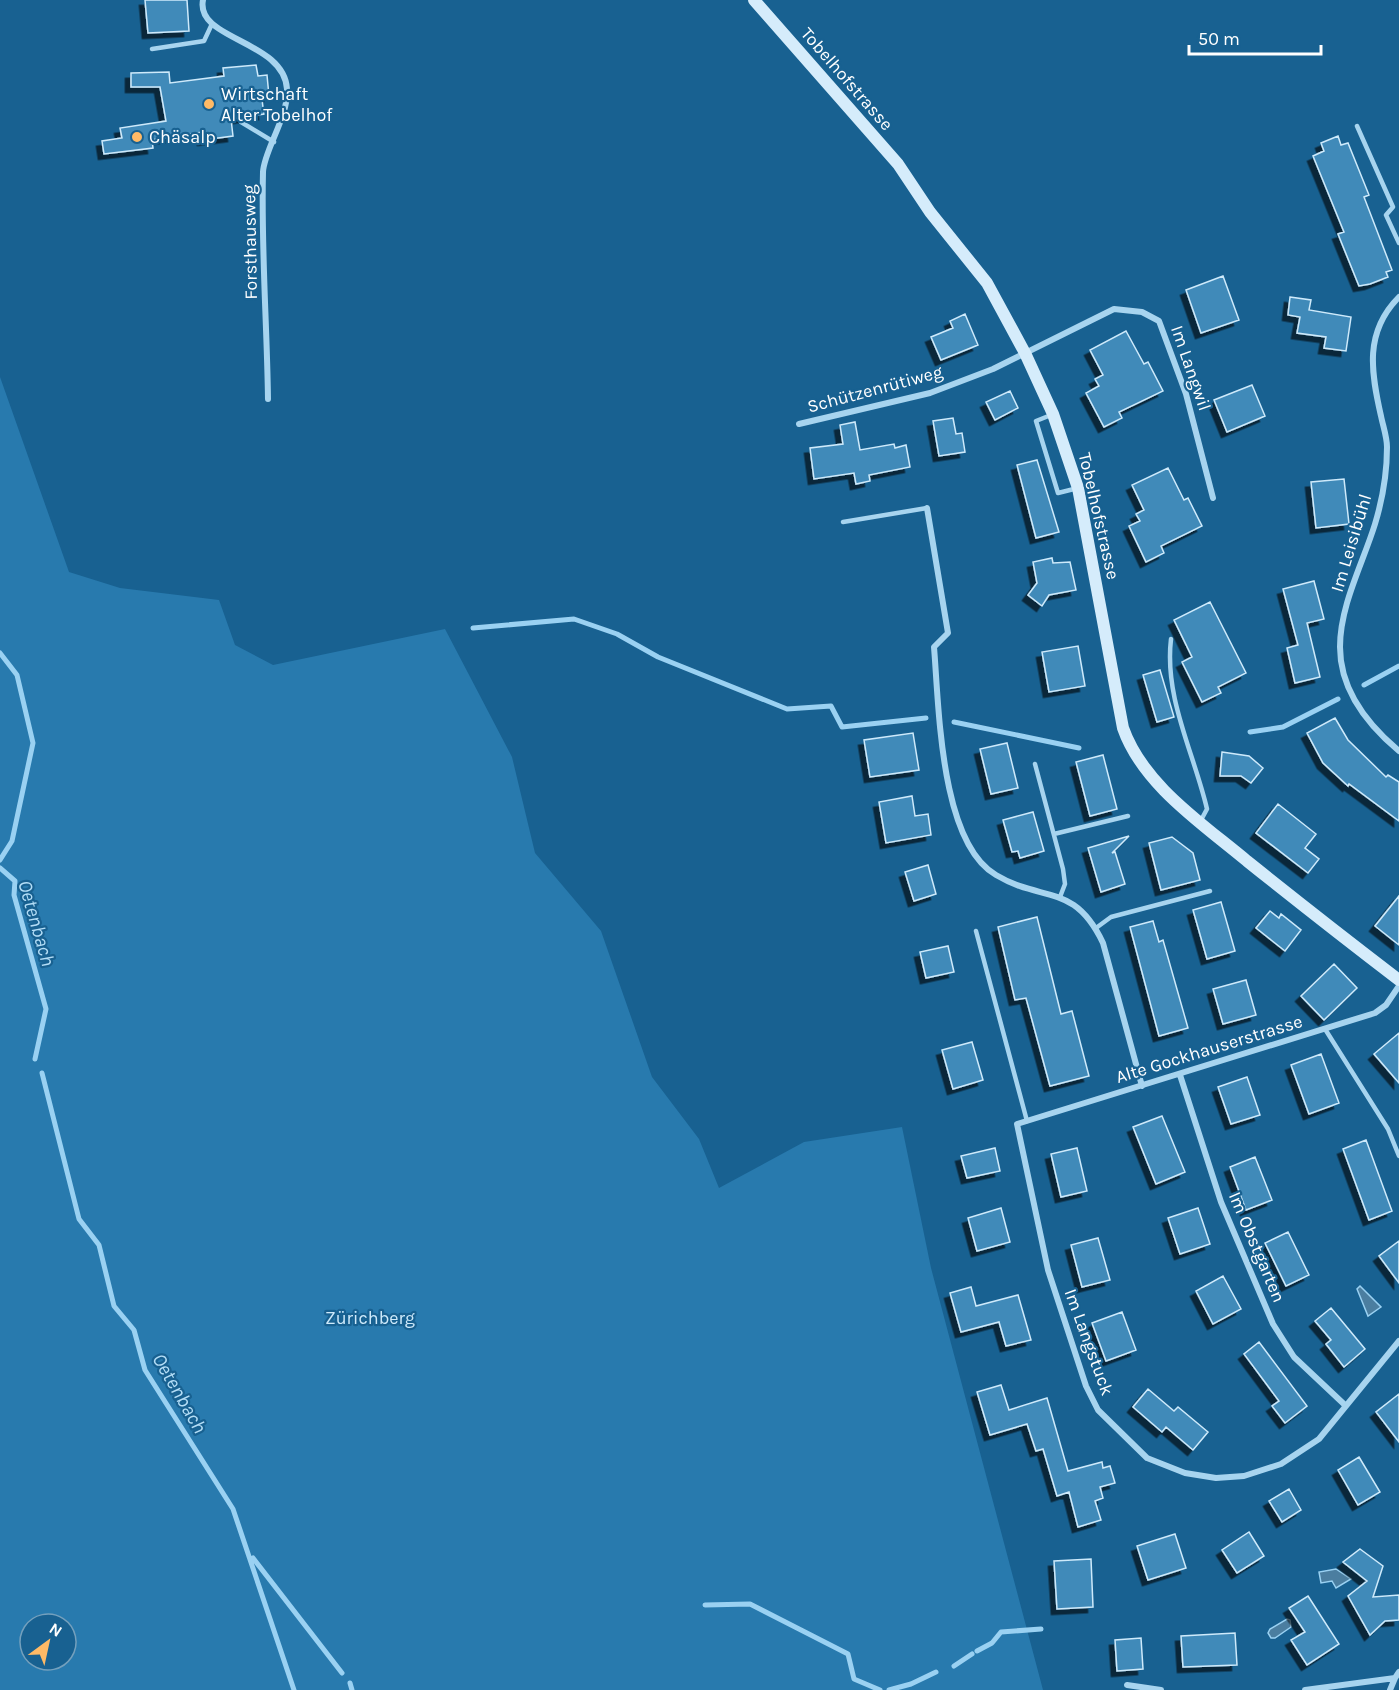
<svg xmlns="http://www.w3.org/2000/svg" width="1399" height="1690" font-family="Karla,sans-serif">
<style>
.green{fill:#287aae;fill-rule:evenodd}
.water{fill:#4b7ea0;stroke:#9ad1f2;stroke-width:1.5}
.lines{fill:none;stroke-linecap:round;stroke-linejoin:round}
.stream{stroke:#9ad1f2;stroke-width:5}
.building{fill:#418ab9;stroke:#ceeafb;stroke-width:1.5;filter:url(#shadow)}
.lane{stroke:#a7d4ef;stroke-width:4.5}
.street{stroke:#a7d4ef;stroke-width:6}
.secondary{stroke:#d5ecfb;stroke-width:12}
.poi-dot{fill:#ffba66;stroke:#186191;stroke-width:2}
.labels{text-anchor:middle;stroke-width:4.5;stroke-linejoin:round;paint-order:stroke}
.street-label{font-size:18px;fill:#fff;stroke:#186191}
.poi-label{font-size:18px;fill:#fff;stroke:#186191;text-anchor:start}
.park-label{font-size:18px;fill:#ceeafb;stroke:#186191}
.water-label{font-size:20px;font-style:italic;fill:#b3ddf6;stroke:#186191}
</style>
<defs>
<filter id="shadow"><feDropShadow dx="-5.5" dy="5.5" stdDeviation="0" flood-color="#0009"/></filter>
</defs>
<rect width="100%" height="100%" fill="#186191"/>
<!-- green -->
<path class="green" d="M0 377 69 572 120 588 219 600 235 645 273 665 445 629 512 757 535 853 601 931 652 1077 699 1139 719 1188 804 1142 902 1127 931 1268 1043 1690H0ZM30 1624H66V1660H30Z"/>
<!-- water -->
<path class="water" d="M1360 1286 1381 1307 1368 1316 1357 1289Z
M1336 1569 1351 1579 1336 1588 1332 1581 1321 1583 1319 1572Z
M1287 1619 1290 1620 1291 1627 1275 1638H1271L1268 1633 1270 1629Z"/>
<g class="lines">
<!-- stream -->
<path class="stream" d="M473 628 574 619 617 634 658 657 787 709 831 706 842 727 926 718
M0 653 17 675 33 743 12 841 0 860
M1364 685 1399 666
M954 722 1079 748
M1250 732 1283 727 1338 699
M0 868 15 881 14 895 46 1009 35 1059
M42 1073 79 1219 99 1245 114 1306 134 1330 145 1370 233 1509 294 1690
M253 1558 342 1673
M705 1605 750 1604 848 1654 854 1679 880 1690
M977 1651 992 1643 1001 1632 1041 1629
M954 1666 972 1654
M350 1683 352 1690
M889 1690 911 1684 936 1672"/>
</g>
<!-- building -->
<path class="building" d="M145 0H187L189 31 148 33Z
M256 65 258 76 267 75 269 96 262 100 264 114 231 119 233 136 203 140 202 132 152 140 153 148 104 154 102 141 122 138 120 128 166 121 160 87H131V73L169 72 170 83 224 76 223 68Z
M1338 136 1341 145 1348 143 1369 195 1364 197 1392 270 1386 272 1388 277 1370 284 1359 286 1338 234 1344 232 1313 156 1324 151 1321 143Z
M1223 276 1239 320 1201 333 1186 290Z
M1290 297 1311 300 1309 310 1351 317 1346 351 1324 348 1326 337 1297 333 1300 317 1288 315Z
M965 314 978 345 941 360 931 337 953 328 950 321Z
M1126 331 1144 364 1148 362 1163 391 1119 412 1122 418 1104 427 1086 393 1099 386 1095 379 1103 375 1090 350Z
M1252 385 1265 416 1227 432 1214 400Z
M1010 391 1018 408 995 420 986 402Z
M953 418 956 434 962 433 965 452 939 456 933 421Z
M855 422 860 450 894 444 895 448 906 445 910 467 869 475 870 481 856 484 854 473 814 479 810 448 843 444 840 425Z
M1037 460 1059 532 1036 538 1017 465Z
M1168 468 1184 500 1188 498 1202 526 1161 546 1164 553 1146 562 1129 526 1140 521 1136 514 1144 510 1132 485Z
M1344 479 1349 524 1316 528 1311 482Z
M1052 558 1053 563 1070 562 1076 590 1049 595 1042 606 1028 595 1037 583 1033 562Z
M1314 581 1324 619 1307 623 1320 677 1295 683 1287 648 1298 645 1283 589Z
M1210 602 1246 673 1218 687 1221 693 1202 702 1182 662 1192 657 1174 620Z
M1078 646 1085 686 1049 692 1042 652Z
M1160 670 1174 717 1157 722 1143 675Z
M1335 718 1348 740 1386 777 1388 775 1399 782V821L1349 784 1348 786 1323 763 1307 733Z
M913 733 919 770 870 777 864 740Z
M1007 743 1018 788 991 794 980 749Z
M1222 752 1249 756 1263 768 1251 783 1241 776H1220Z
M1103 755 1117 809 1090 816 1076 762Z
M912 796 915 816 928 814 931 835 886 843 879 802Z
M1278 804 1316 834 1305 848 1319 859 1308 873 1256 833Z
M1033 812 1044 851 1020 858 1018 851 1012 852 1003 820Z
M1129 836 1112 853 1115 852 1125 884 1101 892 1088 848Z
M1172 837 1193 853 1200 880 1161 890 1149 843Z
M928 865 936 894 914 901 905 872Z
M1399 896V945L1375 926Z
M1221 902 1235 951 1207 959 1193 910Z
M1270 911 1279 918 1281 914 1301 930 1285 951 1256 928Z
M1037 917 1061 1014 1072 1011 1089 1076 1050 1086 1026 998 1015 1000 998 927Z
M1153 921 1159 942 1163 940 1188 1028 1159 1036 1130 927Z
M948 946 954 972 926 978 920 952Z
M1334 964 1357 988 1324 1020 1301 996Z
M1246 980 1256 1015 1223 1024 1213 989Z
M1399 1033V1083L1374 1054Z
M972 1042 983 1080 953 1089 942 1050Z
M1321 1054 1339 1103 1309 1114 1291 1065Z
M1247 1077 1260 1115 1231 1124 1218 1087Z
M1162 1116 1185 1172 1156 1184 1133 1127Z
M1366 1140 1392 1211 1369 1220 1343 1149Z
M995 1148 1000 1171 967 1178 961 1156Z
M1077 1148 1087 1191 1061 1197 1051 1154Z
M1255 1157 1272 1200 1246 1210 1230 1167Z
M1001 1208 1010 1242 977 1251 968 1218Z
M1198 1208 1210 1244 1180 1254 1168 1218Z
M1288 1232 1309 1275 1286 1286 1265 1243Z
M1098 1238 1110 1280 1082 1287 1071 1245Z
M1399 1241V1283L1379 1256Z
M1223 1276 1241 1309 1213 1324 1196 1291Z
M971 1287 976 1306 1018 1295 1031 1340 1006 1346 999 1322 961 1332 950 1293Z
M1331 1308 1365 1349 1344 1367 1326 1344 1331 1340 1315 1321Z
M1122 1312 1136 1350 1106 1361 1092 1323Z
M1259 1342 1307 1406 1285 1423 1272 1406 1279 1401 1244 1354Z
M1001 1385 1009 1410 1047 1398 1068 1471 1102 1462 1103 1468 1110 1466 1115 1483 1100 1487 1103 1498 1095 1501 1101 1520 1078 1527 1069 1492 1057 1496 1043 1449 1036 1451 1027 1424 990 1435 977 1392Z
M1148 1389 1174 1411 1178 1407 1208 1432 1193 1450 1166 1427 1162 1432 1133 1407Z
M1399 1394V1442L1376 1412Z
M1359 1457 1380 1492 1358 1505 1338 1470Z
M1289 1489 1301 1510 1282 1522 1269 1501Z
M1249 1532 1264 1556 1237 1573 1222 1550Z
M1175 1534 1186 1568 1148 1580 1137 1546Z
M1360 1549 1383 1566 1373 1597 1399 1595V1620L1385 1621 1370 1635 1348 1596 1367 1581 1343 1562Z
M1091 1559 1093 1607 1057 1609 1054 1561Z
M1308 1596 1339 1644 1307 1665 1291 1640 1305 1632 1289 1608Z
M1235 1633 1237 1665 1183 1667 1181 1636Z
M1141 1638 1143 1669 1117 1671 1115 1640Z"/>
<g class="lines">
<!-- lane -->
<path class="lane" d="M152 49 204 41 211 26
M241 122 274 142
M1357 126 1393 207 1386 215 1399 243
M1051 415 1036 421 1058 493 1078 488
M843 522 927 508
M1171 639C1164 698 1194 753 1207 809L1200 822
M1035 764 1063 869 1065 884 1060 897
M1054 834 1128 816
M1096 928 1111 917 1210 891
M976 931 1027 1121
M1325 1029 1388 1129 1399 1156"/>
<!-- street -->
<path class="street" d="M203 0C195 40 284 40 287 89 289 116 264 150 263 172 261 247 267 324 268 399
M1399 297C1364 332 1371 372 1381 416 1383 426 1387 437 1387 447 1387 472 1382 501 1375 524 1363 563 1340 605 1340 647 1340 690 1368 725 1399 751
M799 424 930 393 993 369 1114 309 1142 312 1159 321 1186 394 1213 498
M927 508 948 633 934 647C939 706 940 843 996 875 1043 903 1074 882 1103 943L1142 1086
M1399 986 1386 1005 1375 1013 1017 1124 1048 1270 1086 1386 1098 1410 1147 1458 1185 1473 1216 1478 1244 1476 1281 1464 1319 1439 1399 1341
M1180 1075 1221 1202 1273 1324 1294 1357 1346 1406
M1127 1685 1161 1690
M1305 1690 1395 1678 1399 1672
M1390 1690 1395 1678"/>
<!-- secondary -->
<path class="secondary" d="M754 0 898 164 930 212 987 283 1025 353 1053 414 1078 488 1123 728C1143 785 1203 824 1247 861 1297 901 1348 941 1399 980"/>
</g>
<!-- markers -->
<g class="poi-dot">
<circle cx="209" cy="104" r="6"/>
<circle cx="137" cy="137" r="6"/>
</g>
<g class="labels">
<!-- street labels -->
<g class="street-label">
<text transform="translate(847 79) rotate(49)" y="6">Tobelhofstrasse</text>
<text transform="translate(250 242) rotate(-91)" y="6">Forsthausweg</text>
<text transform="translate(1191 368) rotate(71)" y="6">Im Langwil</text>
<text transform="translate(875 389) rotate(-15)" y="6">Schützenrütiweg</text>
<text transform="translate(1099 516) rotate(77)" y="6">Tobelhofstrasse</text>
<text transform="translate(1351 543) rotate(-73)" y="6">Im Leisibühl</text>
<text transform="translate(1209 1049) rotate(-17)" y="6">Alte Gockhauserstrasse</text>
<text transform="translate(1257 1247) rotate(67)" y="6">Im Obstgarten</text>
<text transform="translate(1089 1342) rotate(70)" y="6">Im Langstuck</text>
</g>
<!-- poi labels -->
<g class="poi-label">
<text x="221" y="100">Wirtschaft<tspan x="221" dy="21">Alter Tobelhof</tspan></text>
<text x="149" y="143">Chäsalp</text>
</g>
<!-- park labels -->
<g class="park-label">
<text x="370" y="1324">Zürichberg</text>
</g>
<!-- water labels -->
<g class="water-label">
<text transform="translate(37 923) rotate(74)" y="7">Oetenbach</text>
<text transform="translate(180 1393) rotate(60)" y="7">Oetenbach</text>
</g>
</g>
<!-- north arrow -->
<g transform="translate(48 1642) rotate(33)"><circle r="28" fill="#186191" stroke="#74a0bd" stroke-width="1.5"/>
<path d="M0-4.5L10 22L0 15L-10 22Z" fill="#ffba66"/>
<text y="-9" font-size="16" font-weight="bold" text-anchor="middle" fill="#ffffff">N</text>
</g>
<!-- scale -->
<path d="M1189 45v9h132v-9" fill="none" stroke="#ffffff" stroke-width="3"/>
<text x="1198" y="45" font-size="18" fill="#ffffff" stroke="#186191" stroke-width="4.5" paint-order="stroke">50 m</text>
</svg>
